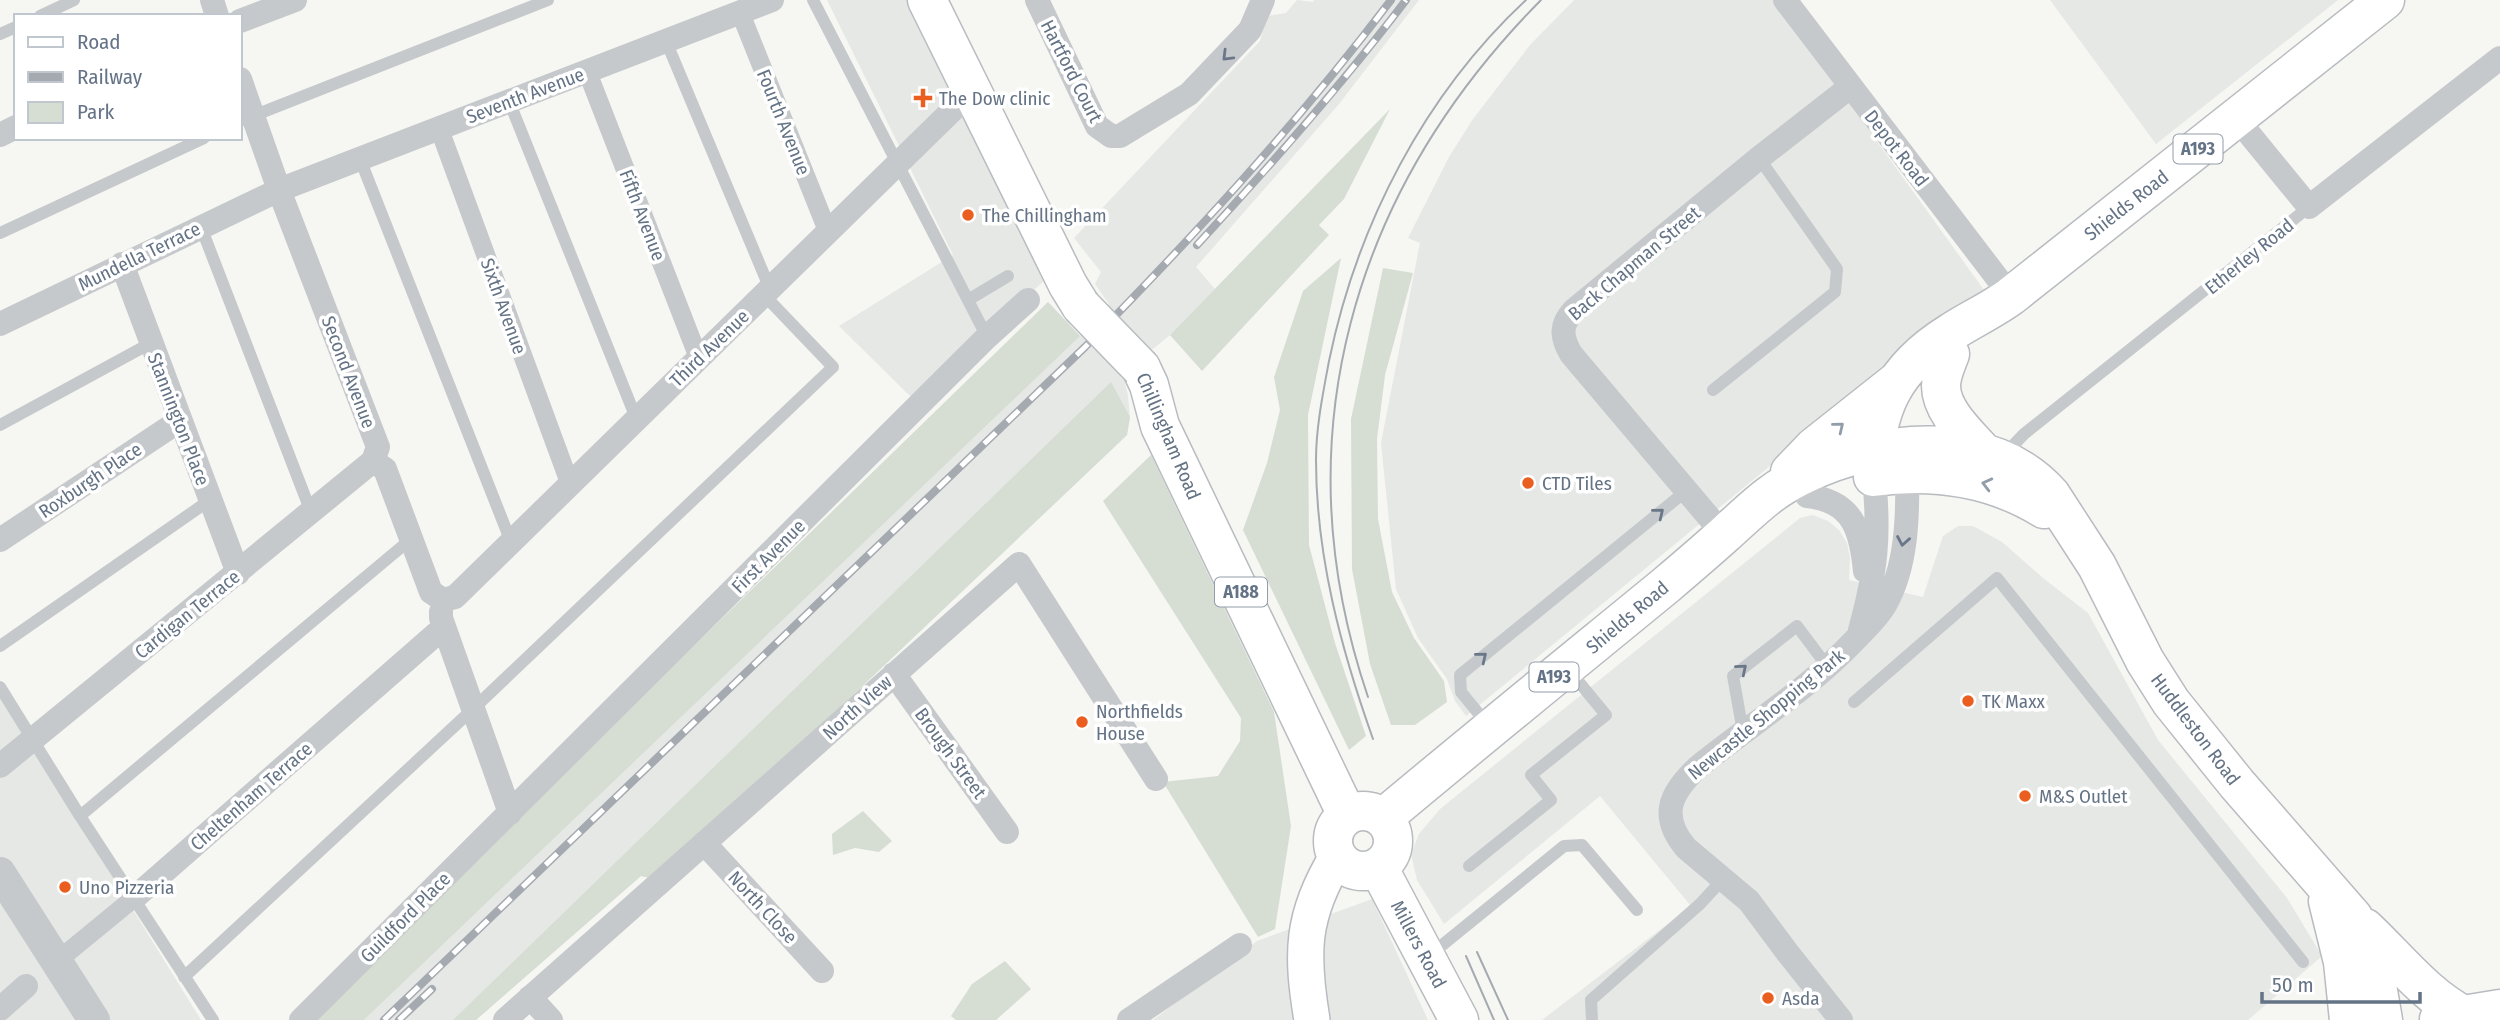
<svg xmlns="http://www.w3.org/2000/svg" width="2500" height="1020" font-family="'Fira Sans Condensed',sans-serif">
<style>
.built{fill:#e6e8e6}
.green{fill:#d6ded3}
.lines{fill:none;stroke-linecap:round;stroke-linejoin:round}
.secondary-casing{stroke:#b8bcc1;stroke-width:38}
.primary-casing{stroke:#b8bcc0;stroke-width:41}
.service{stroke:#c6c9cc;stroke-width:12}
.pedestrian{stroke:#c6c9cc;stroke-width:19}
.minor{stroke:#c6c9cc;stroke-width:24}
.tertiary{stroke:#c6c9cc;stroke-width:32}
.secondary{stroke:#fff;stroke-width:35}
.primary{stroke:#fff;stroke-width:38}
.tram{stroke:#a5aab1;stroke-width:2}
.rail-casing{stroke:#a5aab1;stroke-width:8}
.rail{stroke:#fff;stroke-width:5;stroke-dasharray:16;stroke-linecap:butt}
.primary-bridge-casing{stroke:#b8bcc0;stroke-width:41;stroke-linecap:butt}
.primary-bridge{stroke:#fff;stroke-width:38}
.oneway{stroke:#697789}
.oneway2{stroke:#929daa}
.poi-dot{fill:#ea5e1f;stroke:#fff;stroke-width:2.5}
.labels{text-anchor:middle;stroke-width:7;stroke-linejoin:round;paint-order:stroke}
.shield{fill:#fff;stroke:#929daa;stroke-width:2}
.shield-label{font-size:18px;font-weight:bold;fill:#647385}
.street-label{font-size:19px;fill:#647385;stroke:#fff}
.poi-label{font-size:19px;fill:#647385;stroke:#fff;text-anchor:start}
</style>
<rect width="100%" height="100%" fill="#f6f6f2"/>
<!-- built -->
<path class="built" d="M827 0H908L1047 278 914 400 839 326 953 255Z
M1297 0 1313 2 1314 0H1419L1339 104 1196 267 1215 289 1170 335 1120 376 1125 382 1128 396 1130 417 1127 435 677 862 650 878 641 876 476 1020H364L835 570 1048 302 1080 336 1109 304 1095 284 1101 272 1074 238 1260 41 1267 16 1286 13Z
M1574 0H1773L1832 79 1984 290 1466 716 1455 701 1447 679 1418 638 1396 589 1381 443 1420 243 1408 238 1449 157 1473 119 1530 45Z
M2050 0H2338L2156 144Z
M1813 515 1828 521 1839 530 1847 543 1850 558 1849 580 1923 597 1943 536 1958 526H1973L2002 542 2043 578 2088 613 2158 740 2287 898 2322 956 2248 1020H1542L1691 906 1600 796 1444 924 1417 880 1411 854 1419 834 1440 809 1800 518Z
M0 694 201 1020H0Z
M1372 899 1428 1020H1153L1257 941Z"/>
<!-- green -->
<path class="green" d="M1390 109 1344 199 1319 225 1329 235 1202 371 1170 335Z
M1341 258 1308 415 1309 545 1335 643 1366 736 1349 750 1243 530 1267 463 1280 410 1274 377 1303 291Z
M1383 268 1413 273 1385 375 1377 439 1378 519 1392 592 1414 638 1444 681 1447 702 1415 725H1391L1370 664 1352 569 1351 419Z
M1048 302 1080 336 364 1020H308Z
M1111 382 1130 417 1127 435 677 862 650 878 641 876 476 1020H453Z
M1151 455 1274 712 1291 826 1275 929 1258 937 1163 782 1218 776 1240 741 1241 718 1103 501Z
M863 811 892 841 879 852 855 848 833 855 832 834Z
M1005 961 1031 989 996 1020H956L951 1016 972 984Z"/>
<g class="lines">
<defs>
<path id="secondary" d="M1312 1020C1301 954 1301 916 1337 857"/>
<path id="primary" d="M927 0 1068 285 1081 306
M1950 354C1946 365 1941 375 1941 386 1941 411 1967 434 1982 451
M1141 368 1149 385 1160 426 1347 815
M1790 472 1814 447 1896 382
M1874 475C1874 409 1894 368 1950 333 1970 320 1992 310 2011 296L2385 0
M1873 477C1933 469 1992 477 2044 509
M1333 841a30 30 0 1 1 60 0a30 30 0 1 1-60 0Z
M1383 818C1476 740 1571 663 1665 586 1685 569 1705 552 1725 534 1753 509 1770 490 1805 474 1879 438 1992 427 2051 495L2097 566 2145 661 2171 702 2237 784 2353 917 2368 947 2373 962 2383 1020
M1378 867 1459 1020
M2328 901 2343 962 2349 1020
M2365 928C2398 959 2425 995 2465 1016
M2439 1019 2500 1009"/>
</defs>
<!-- secondary casing -->
<use href="#secondary" class="secondary-casing"/>
<!-- primary casing -->
<use href="#primary" class="primary-casing"/>
<!-- service -->
<path class="service" d="M813 0 987 337
M40 16 74 0
M0 34 16 27
M666 41 770 289
M509 101 636 418
M240 121 548 0
M360 159 511 542
M201 227 311 512
M0 233 204 138
M968 300 1008 276
M1713 390 1835 292 1837 269 1759 158
M0 425 151 343
M2004 455 2024 434 2309 207
M0 646 210 500
M0 687 80 816 213 1020
M1854 702 1997 578 2303 962
M1488 725 1461 692 1460 675 1686 491
M1743 732 1733 676 1797 626 1827 666
M80 816 411 539
M1469 866 1551 800 1531 775 1606 715 1569 670
M1430 955 1564 846 1582 845 1637 910
M184 977 473 709 833 367 764 295
M1592 1020 1591 1000 1700 904 1724 878"/>
<!-- pedestrian -->
<path class="pedestrian" d="M740 12 828 232
M587 71 699 359
M439 128 570 484
M56 962 134 898"/>
<!-- minor -->
<path class="minor" d="M212 0 217 16
M1037 0 1097 126 1111 136H1120L1189 94 1250 30 1263 0
M1785 0 2011 296
M240 21 295 0
M240 79 279 190 378 447 373 461
M2237 119 2309 207 2500 58
M0 135 16 127
M122 264 238 573
M0 324 279 190 772 0
M373 461 385 469 431 592 443 600
M1807 496C1853 501 1861 530 1865 571
M1724 535 1571 354C1561 337 1560 325 1574 310L1759 158 1850 87
M0 540 179 421
M443 600 455 597 972 91
M441 612V618L510 813
M1860 630C1876 572 1880 537 1874 477
M894 674 1007 832
M0 766 373 461
M704 843 822 971
M134 898 444 627
M530 997 551 1020
M0 1009 26 986
M301 1020 987 337 1028 300
M505 1020 1019 564 1156 779
M1129 1020 1240 945
M1841 1020 1787 952 1749 901 1686 848C1659 816 1670 793 1698 767 1750 725 1807 690 1853 642 1864 630 1877 619 1885 605 1907 567 1908 515 1907 473"/>
<!-- tertiary -->
<path class="tertiary" d="M0 873 94 1020"/>
<!-- secondary -->
<use href="#secondary" class="secondary"/>
<!-- primary -->
<use href="#primary" class="primary"/>
<!-- tram -->
<path class="tram" d="M1368 697C1280 438 1352 191 1541 0
M1373 739C1341 649 1316 556 1316 460 1316 427 1323 393 1329 361 1357 225 1424 95 1526 0
M1477 952 1508 1020
M1466 956 1494 1020"/>
<defs>
<path id="rail" d="M1197 245C1270 166 1341 86 1406 0
M384 1020 1085 347C1193 237 1298 123 1391 0
M399 1020 432 989"/>
</defs>
<!-- rail casing -->
<use href="#rail" class="rail-casing"/>
<!-- rail -->
<use href="#rail" class="rail"/>
<defs>
<path id="primary-bridge" d="M1081 306 1141 368"/>
</defs>
<!-- primary-bridge casing -->
<use href="#primary-bridge" class="primary-bridge-casing"/>
<!-- primary-bridge -->
<use href="#primary-bridge" class="primary-bridge"/>
</g>
<!-- one-way arrows -->
<defs><path id="oneway-chevron" d="M-2-3.5L2.5 0L-2 3.5" fill="none" stroke-width="1.6" stroke-linecap="round" stroke-linejoin="round" transform="scale(1.75)"/></defs>
<g class="oneway">
<use href="#oneway-chevron" transform="translate(1227 56) rotate(135)"/>
<use href="#oneway-chevron" transform="translate(1659 513) rotate(-39)"/>
<use href="#oneway-chevron" transform="translate(1903 541) rotate(100)"/>
<use href="#oneway-chevron" transform="translate(1482 657) rotate(-39)"/>
<use href="#oneway-chevron" transform="translate(1742 669) rotate(-40)"/>
</g>
<g class="oneway2">
<use href="#oneway-chevron" transform="translate(1839 427) rotate(-39)"/>
<use href="#oneway-chevron" transform="translate(1987 484) rotate(-166)"/>
</g>
<!-- markers -->
<g class="poi-dot">
<path d="M919.5 87.5h7v7h7v7h-7v7h-7v-7h-7v-7h7z"/>
<circle cx="968" cy="215" r="7"/>
<circle cx="1528" cy="483" r="7"/>
<circle cx="1968" cy="701" r="7"/>
<circle cx="1082" cy="722" r="7"/>
<circle cx="2025" cy="796" r="7"/>
<circle cx="65" cy="887" r="7"/>
<circle cx="1768" cy="998" r="7"/>
</g>
<g class="labels">
<!-- shield labels -->
<g class="shield">
<rect x="2173.5" y="134.5" width="49" height="29" rx="5"/>
<rect x="1215" y="577.5" width="52" height="29" rx="5"/>
<rect x="1529.5" y="662.5" width="49" height="29" rx="5"/>
</g>
<g class="shield-label">
<text x="2198" y="155">A193</text>
<text x="1241" y="598">A188</text>
<text x="1554" y="683">A193</text>
</g>
<!-- street labels -->
<g class="street-label">
<text transform="translate(1072 71) rotate(63)" y="7">Hartford Court</text>
<text transform="translate(525 95) rotate(-21)" y="7">Seventh Avenue</text>
<text transform="translate(784 122) rotate(68)" y="7">Fourth Avenue</text>
<text transform="translate(1897 148) rotate(52)" y="7">Depot Road</text>
<text transform="translate(2126 205) rotate(-38)" y="7">Shields Road</text>
<text transform="translate(643 215) rotate(69)" y="7">Fifth Avenue</text>
<text transform="translate(139 256) rotate(-26)" y="7">Mundella Terrace</text>
<text transform="translate(2249 256) rotate(-39)" y="7">Etherley Road</text>
<text transform="translate(1634 263) rotate(-40)" y="7">Back Chapman Street</text>
<text transform="translate(504 306) rotate(70)" y="7">Sixth Avenue</text>
<text transform="translate(709 348) rotate(-44)" y="7">Third Avenue</text>
<text transform="translate(349 372) rotate(69)" y="7">Second Avenue</text>
<text transform="translate(179 419) rotate(69)" y="7">Stannington Place</text>
<text transform="translate(1169 436) rotate(67)" y="7">Chillingham Road</text>
<text transform="translate(90 480) rotate(-34)" y="7">Roxburgh Place</text>
<text transform="translate(768 556) rotate(-45)" y="7">First Avenue</text>
<text transform="translate(187 614) rotate(-39)" y="7">Cardigan Terrace</text>
<text transform="translate(1627 617) rotate(-40)" y="7">Shields Road</text>
<text transform="translate(857 707) rotate(-42)" y="7">North View</text>
<text transform="translate(1766 714) rotate(-39)" y="7">Newcastle Shopping Park</text>
<text transform="translate(2196 729) rotate(53)" y="7">Huddleston Road</text>
<text transform="translate(951 753) rotate(54)" y="7">Brough Street</text>
<text transform="translate(251 796) rotate(-41)" y="7">Cheltenham Terrace</text>
<text transform="translate(763 907) rotate(47)" y="7">North Close</text>
<text transform="translate(405 917) rotate(-45)" y="7">Guildford Place</text>
<text transform="translate(1419 944) rotate(62)" y="7">Millers Road</text>
</g>
<!-- poi labels -->
<g class="poi-label">
<text x="939" y="105">The Dow clinic</text>
<text x="982" y="222">The Chillingham</text>
<text x="1542" y="490">CTD Tiles</text>
<text x="1982" y="708">TK Maxx</text>
<text x="1096" y="718">Northfields<tspan x="1096" dy="22">House</tspan></text>
<text x="2039" y="803">M&amp;S Outlet</text>
<text x="79" y="894">Uno Pizzeria</text>
<text x="1782" y="1005">Asda</text>
</g>
</g>
<!-- legend -->
<rect x="14" y="14" width="228" height="126" fill="#ffffff" stroke="#c1c7ce" stroke-width="2"/>
<rect x="28" y="37" width="35" height="10" fill="#ffffff" stroke="#c1c7ce" stroke-width="2"/>
<text x="77" y="49" font-size="21" fill="#647385">Road</text>
<rect x="28" y="72" width="35" height="10" fill="#a5aab1" stroke="#c1c7ce" stroke-width="2"/>
<text x="77" y="84" font-size="21" fill="#647385">Railway</text>
<rect x="28" y="102" width="35" height="21" fill="#d6ded3" stroke="#c1c7ce" stroke-width="2"/>
<text x="77" y="119" font-size="21" fill="#647385">Park</text>
<!-- scale -->
<path d="M2262 992v10h158v-10" fill="none" stroke="#647385" stroke-width="3.5"/>
<text x="2272" y="992" font-size="21" fill="#647385" stroke="#ffffff" stroke-width="5" paint-order="stroke">50 m</text>
</svg>
